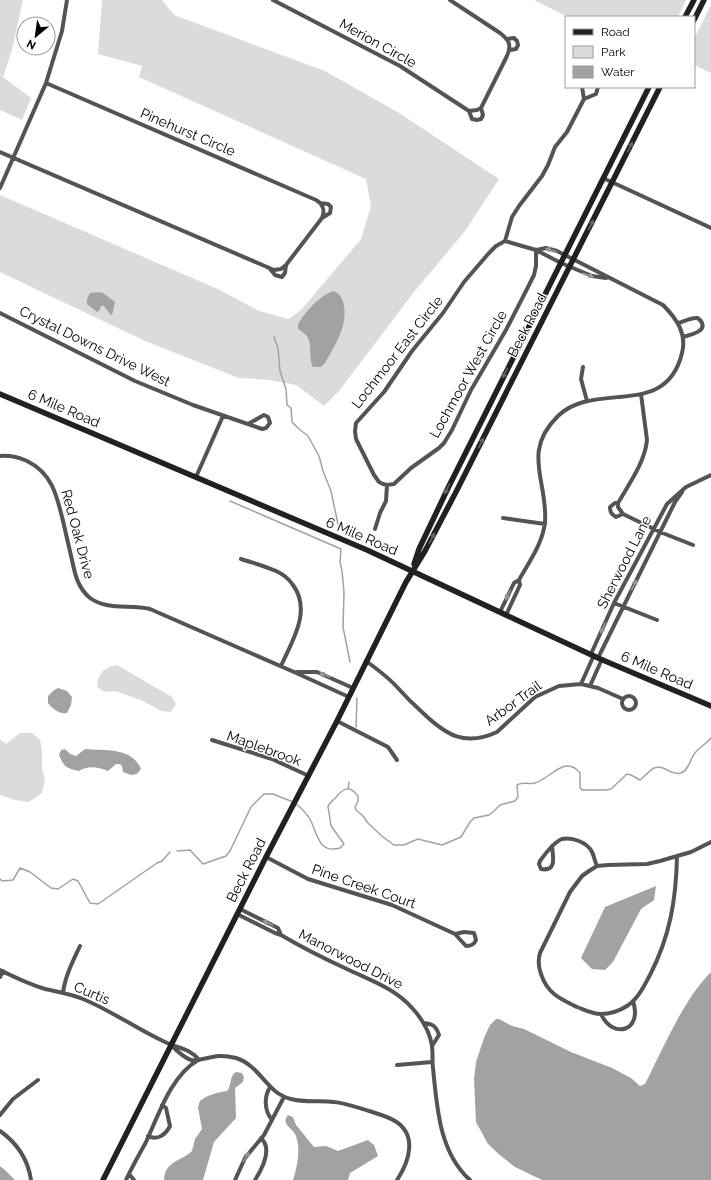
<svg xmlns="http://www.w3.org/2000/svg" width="711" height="1180" font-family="Raleway,sans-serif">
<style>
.green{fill:#dbdbdb}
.water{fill:#a2a2a2}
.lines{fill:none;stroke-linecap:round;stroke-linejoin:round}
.stream{stroke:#a2a2a2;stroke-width:1.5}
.street{stroke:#545454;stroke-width:4}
.secondary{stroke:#212121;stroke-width:5.5}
.oneway{fill:#646464}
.oneway2{fill:#989898}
.labels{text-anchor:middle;stroke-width:3;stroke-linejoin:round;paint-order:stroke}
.street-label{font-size:14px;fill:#000;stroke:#fff}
</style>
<rect width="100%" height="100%" fill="#fff"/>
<!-- green -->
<path class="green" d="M0 0H23L12 50 3 77 31 98 22 120 0 110Z
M102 0H162L174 15 325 71 399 113 499 179 465 231 414 292 339 391 324 406 296 385 270 380 239 378 145 341 0 272V195L220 290 259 311 289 319 302 309 361 239 371 206 366 179 139 77 142 66 98 54Z
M534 0H686L678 17H568Z
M711 5V73L694 65V39Z
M117 665 172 697 176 704 171 712 161 711 141 700 115 691 105 692 97 687C98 673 104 667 117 665Z
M20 733H32L40 740 42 750V768L45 780 42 793 29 802 15 800 0 795V739L6 744Z"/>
<!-- water -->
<path class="water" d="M333 291C347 295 346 317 342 329 338 341 331 352 325 363L321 367H313C308 358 313 343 306 335 304 333 301 331 298 329V324C306 311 318 297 333 291Z
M99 292 103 293 115 302 112 315 110 314 104 306H101L99 311 97 312 87 304V299L90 293Z
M58 688 67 691 72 697 71 705 67 713C58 714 53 709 48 703V696L54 690Z
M65 749 70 754 76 756 85 749C106 751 132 747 141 769L137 774 131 775 123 772 122 766 120 764H116L108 771C98 767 88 765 79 771 66 768 64 767 59 755L61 750Z
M656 886 654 900 641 909 613 962 605 970 592 969 581 958 605 907Z
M711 972V1180H542L515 1167 501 1156 488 1144 476 1122 474 1079 476 1062 484 1038 490 1025 496 1019H499L512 1026 524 1029 571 1052 612 1068 631 1078 640 1086 645 1084C663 1049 683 1000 711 972Z
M236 1072 242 1073 244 1077 243 1082 235 1088 236 1118 214 1142 203 1180H164C165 1161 180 1162 192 1151L195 1139 202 1129 198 1107 200 1101C207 1095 218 1092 227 1091 232 1085 229 1076 236 1072Z
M288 1115 293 1117 296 1125 314 1147 326 1146 338 1151 368 1140 374 1145 378 1156 350 1173 348 1180H293C297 1167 301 1150 296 1136 293 1128 280 1124 288 1115Z
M0 1166 6 1171 15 1180H0Z"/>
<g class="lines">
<!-- stream -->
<path class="stream" d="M274 337 278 348 280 371 286 389 287 405 291 408 292 422 299 429 308 436 319 456 323 471 331 491 339 529
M230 501 341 549 340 562 342 571 344 592 343 627 350 662
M356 727 357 698
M348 789 349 782
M296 804C303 809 307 814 311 821 317 834 319 854 340 848L344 844 331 826 328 806C330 802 334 800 337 796 345 787 350 786 358 796V801L355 807 356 810 363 816 368 823 383 837 394 845H404L418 839 442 845 461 837 470 822 474 818 489 815 493 812 500 805 515 801 518 797 517 785C522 781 529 785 535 783 550 779 565 754 580 773V787L582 790H606L611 789 627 774 631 775 640 780C645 776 649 771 654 768 664 764 671 776 681 773 689 770 690 759 695 753 700 747 706 744 711 738
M177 851 190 850 203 864 226 856 230 851 251 807 264 794H273L293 802
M0 879 2 881 13 880 20 868 30 872 51 888 58 889 73 879 78 881 90 903 98 904 157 863 162 861 170 852"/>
<!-- street -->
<path class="street" d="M273 0 400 66 469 111 477 110 481 108 507 56C512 45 509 40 500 33L450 0
M507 39 514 38 517 41 518 45 516 49 510 50
M582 87 584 99 596 94 598 87
M469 111 472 119 477 120 481 119 483 115 481 108
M0 152 274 270 281 269 286 265 322 218C325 211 323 204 316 200L46 83
M603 178 711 228
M0 188 46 83 62 31 67 0
M320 203 328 204 331 207 330 213 322 218
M505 241 496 246 489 253 464 282 443 313 412 351 384 392 356 423 355 431 356 439 374 475 379 482 383 484 387 485 394 484 411 468 439 448 444 443 452 430 471 390 506 330 528 287 534 275 536 266V250
M505 241 512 217 519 206 542 176 548 165 555 147 567 132 584 99
M505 241 536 250 561 263 592 276 606 278
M270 269 275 275 282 277 285 273 286 265
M0 313 135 381 193 405 262 429 266 428 270 423 268 417 264 415 248 424
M678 323C683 322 692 317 697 318 700 319 701 321 702 323 706 332 689 335 683 337
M583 367 581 379 587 401
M641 394 647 440C645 462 629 484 618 503V507L623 514 660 532 693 545
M0 456C9 455 18 457 27 461 52 473 57 496 63 521 66 534 69 547 72 560 75 575 78 588 90 598 108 611 130 604 150 609L294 672 349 697
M196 477 223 416
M618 503H615L610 507C610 512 611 514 616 517L623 514
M503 518 545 524
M375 529 380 513 386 501 387 485
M241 559C253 563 265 566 276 571 283 574 289 579 293 585 312 611 292 641 281 666
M614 603 657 620
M500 612 514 583 519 580C529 562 543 543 545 522 548 481 521 452 558 416 595 380 666 420 682 353 687 334 677 319 663 305L557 251 546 248 536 250
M506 615 520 585 519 580
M591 654 614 603 667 504 686 487 711 475
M598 658 675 502 682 492
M366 661C377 669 388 677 397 687 405 696 414 705 423 713 446 735 465 747 497 732L535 697 559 686 581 684 598 688 623 699
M297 672H317L353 688
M581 684 594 655
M590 686 602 659
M622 703a7 7 0 1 1 14 0a7 7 0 1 1-14 0Z
M337 721 388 747 397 760
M212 740 272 759 309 776
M552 846C553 857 557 872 541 869L539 864 540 861C545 854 554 842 562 839 572 837 587 842 592 852 594 856 595 862 597 866
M266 857 308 879 392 905 455 934 464 932 474 933 476 940C474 945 471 946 466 946L455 934
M677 857C676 900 670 936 650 975 644 986 638 999 627 1006 619 1011 610 1014 601 1014 592 1014 585 1010 577 1007 560 999 547 993 541 974 538 966 538 960 540 953L570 892 582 876 589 871 597 866 608 865 647 864 660 861 691 852 711 842
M237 914 275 933 281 935 278 928 240 909
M281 935C303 948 325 959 349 970 372 981 396 989 413 1009 422 1019 430 1033 432 1046 433 1053 432 1061 433 1068 437 1107 439 1152 470 1180
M0 970C14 977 29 984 45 989 58 992 71 994 83 999 112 1011 137 1029 165 1042 177 1048 190 1048 199 1060
M0 977 3 971
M63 993C65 976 73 961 80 946
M601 1014C613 1040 643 1031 633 1001
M424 1023C433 1024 436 1026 439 1035L432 1046
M171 1045C177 1051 184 1058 191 1060 198 1061 206 1058 212 1057 220 1055 228 1056 236 1058 261 1066 266 1093 291 1099 305 1103 320 1100 334 1102 346 1103 358 1108 369 1111 378 1114 387 1116 395 1121 418 1135 409 1162 397 1180
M397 1065 432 1062
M270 1087C264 1097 264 1110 272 1120
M0 1115 13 1099 38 1080
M0 1131C17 1143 28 1160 31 1180
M148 1136C158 1141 166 1134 170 1126L166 1108 162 1105
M129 1174 134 1180
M126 1180C132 1167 139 1155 146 1142 159 1114 171 1076 198 1060
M235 1180 245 1158 264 1135 284 1097
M255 1180C262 1169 273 1149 261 1138"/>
<!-- secondary -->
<path class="secondary" d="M685 17 694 0
M694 20 704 0
M0 394 367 550 598 658 711 706
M414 564 419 549 449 486 649 87
M103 1180 266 857 337 721 406 582 425 551 457 490 660 87"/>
</g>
<!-- one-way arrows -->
<defs><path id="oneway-solid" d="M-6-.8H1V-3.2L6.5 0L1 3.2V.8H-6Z"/></defs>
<g class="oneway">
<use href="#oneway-solid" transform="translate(630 147) rotate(-64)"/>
<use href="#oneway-solid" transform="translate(591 225) rotate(-63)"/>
<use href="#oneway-solid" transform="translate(505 373) rotate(117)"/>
<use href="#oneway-solid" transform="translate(481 443) rotate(-63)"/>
<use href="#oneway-solid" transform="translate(447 489) rotate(116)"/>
<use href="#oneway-solid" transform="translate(432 538) rotate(-62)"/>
</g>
<g class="oneway2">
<use href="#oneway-solid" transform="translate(551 250) rotate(-164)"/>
<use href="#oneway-solid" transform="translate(588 275) rotate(20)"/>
<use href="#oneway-solid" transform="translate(634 585) rotate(-63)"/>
<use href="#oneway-solid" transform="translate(508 595) rotate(116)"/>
<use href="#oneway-solid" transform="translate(603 628) rotate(114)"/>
<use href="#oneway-solid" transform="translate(325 675) rotate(-159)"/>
<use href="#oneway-solid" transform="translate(268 923) rotate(-153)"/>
<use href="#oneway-solid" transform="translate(246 1157) rotate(-58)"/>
</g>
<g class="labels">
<!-- street labels -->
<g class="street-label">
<text transform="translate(378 43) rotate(29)" y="5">Merion Circle</text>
<text transform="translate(188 132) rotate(23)" y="5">Pinehurst Circle</text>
<text transform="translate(527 325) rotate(-63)" y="5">Beck Road</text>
<text transform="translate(95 346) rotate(26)" y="5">Crystal Downs Drive West</text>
<text transform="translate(397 352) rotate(-52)" y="5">Lochmoor East Circle</text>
<text transform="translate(468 374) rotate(-61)" y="5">Lochmoor West Circle</text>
<text transform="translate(64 408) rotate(23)" y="5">6 Mile Road</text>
<text transform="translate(78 534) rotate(75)" y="5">Red Oak Drive</text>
<text transform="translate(362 536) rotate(23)" y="5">6 Mile Road</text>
<text transform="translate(624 562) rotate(-63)" y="5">Sherwood Lane</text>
<text transform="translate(657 670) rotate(23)" y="5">6 Mile Road</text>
<text transform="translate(513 703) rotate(-36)" y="5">Arbor Trail</text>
<text transform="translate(264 748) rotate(20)" y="5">Maplebrook</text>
<text transform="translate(246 870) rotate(-63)" y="5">Beck Road</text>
<text transform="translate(364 886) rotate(19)" y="5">Pine Creek Court</text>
<text transform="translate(351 959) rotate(27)" y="5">Manorwood Drive</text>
<text transform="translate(92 993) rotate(23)" y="5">Curtis</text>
</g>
</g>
<!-- legend -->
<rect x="565" y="16" width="130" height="72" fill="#ffffff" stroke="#999999"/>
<rect x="573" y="29" width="20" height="6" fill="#212121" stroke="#999999"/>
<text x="601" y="36" font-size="12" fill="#000000">Road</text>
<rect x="573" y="46" width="20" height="12" fill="#dbdbdb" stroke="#999999"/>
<text x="601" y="56" font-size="12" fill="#000000">Park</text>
<rect x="573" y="66" width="20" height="12" fill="#a2a2a2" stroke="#999999"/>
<text x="601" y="76" font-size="12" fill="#000000">Water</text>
<!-- north arrow -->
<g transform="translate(36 36) rotate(209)"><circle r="19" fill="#ffffff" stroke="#999999"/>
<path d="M0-3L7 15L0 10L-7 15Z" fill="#000000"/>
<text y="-6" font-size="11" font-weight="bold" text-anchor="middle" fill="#000000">N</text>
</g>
</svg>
